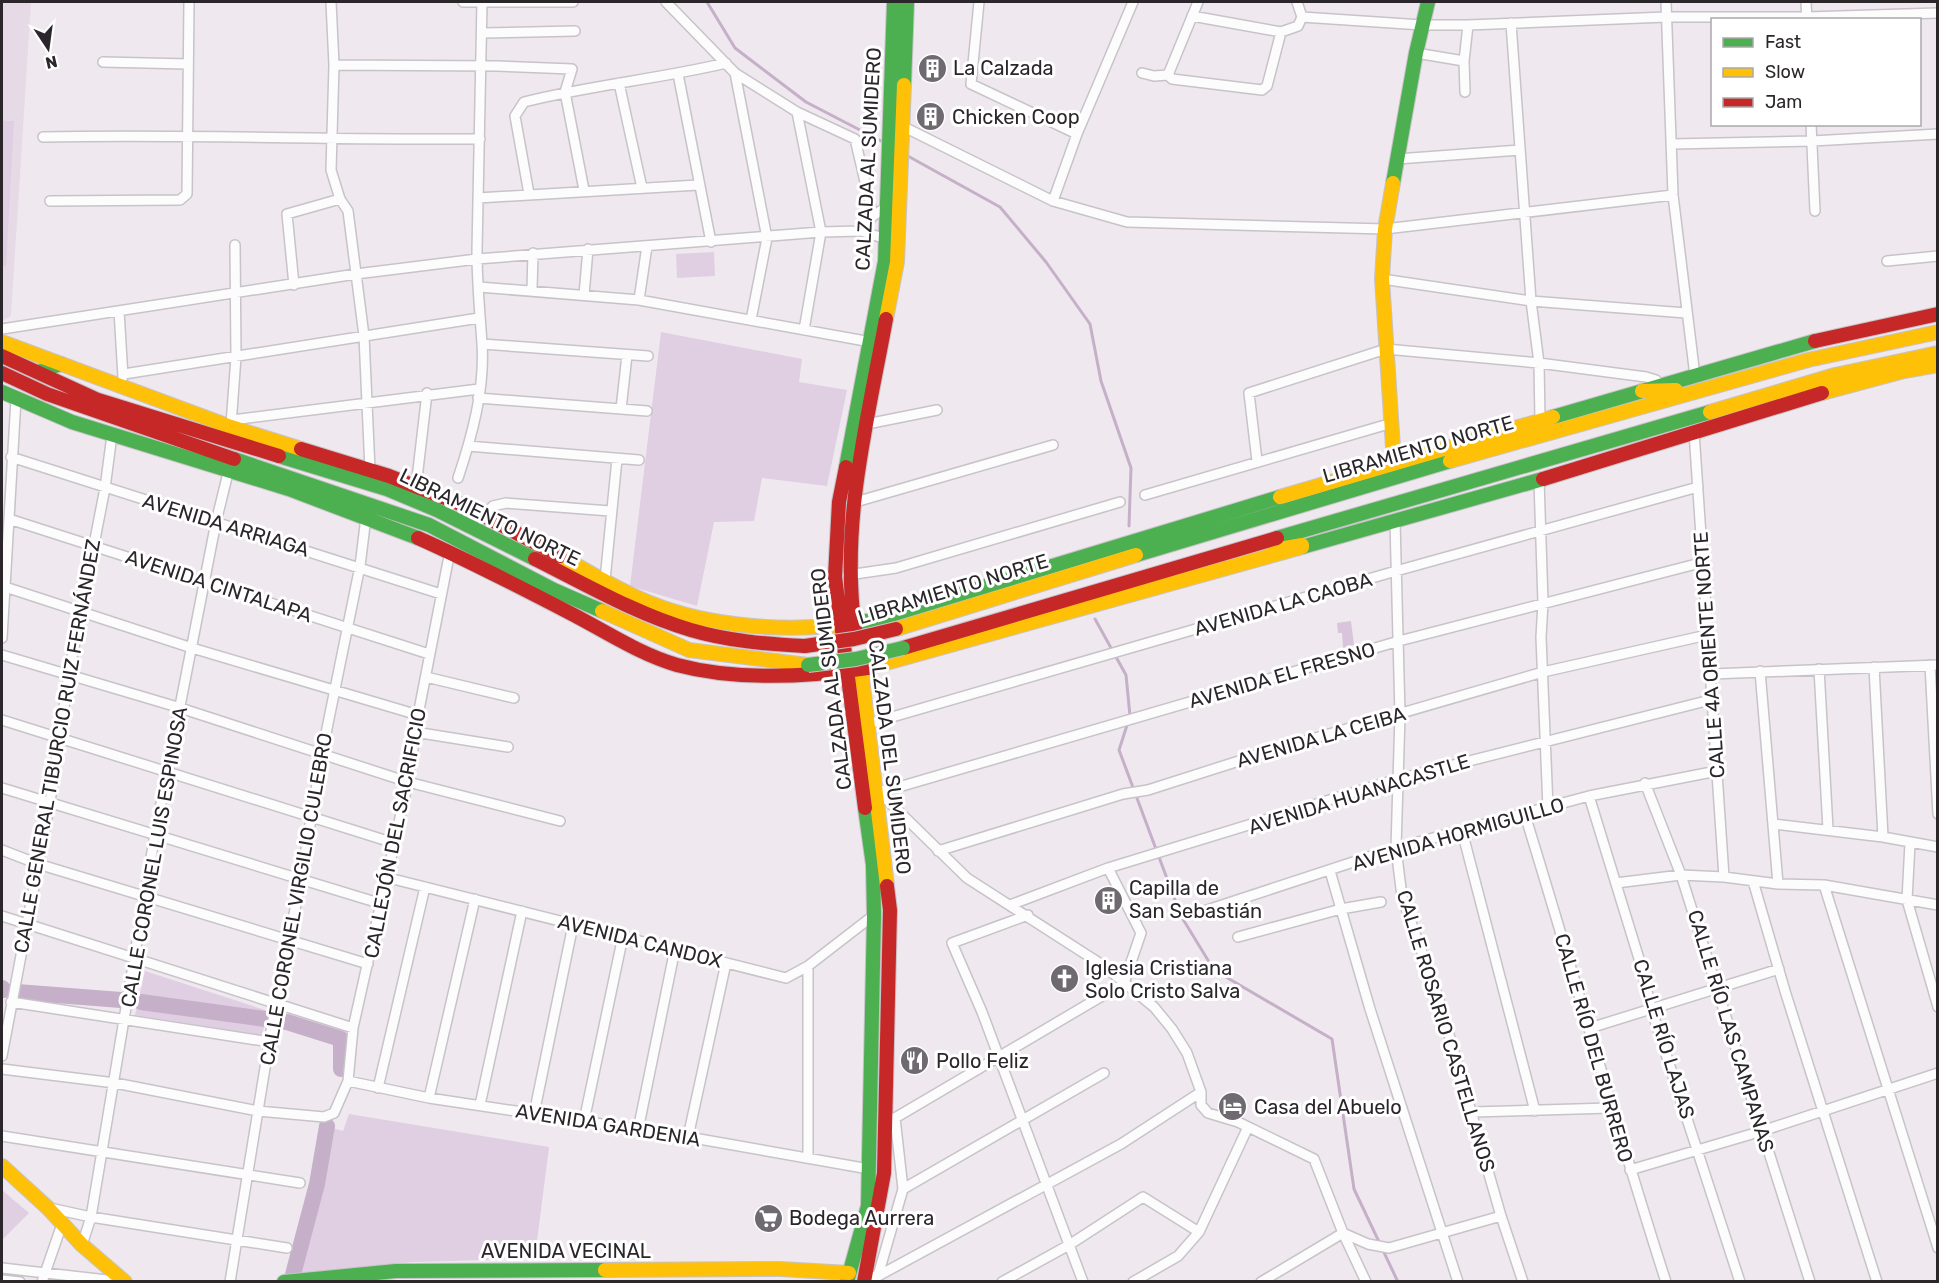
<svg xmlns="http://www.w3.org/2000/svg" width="1939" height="1283" font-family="Rubik,sans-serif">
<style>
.built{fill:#e5dae5}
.green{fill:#e0cee2}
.forest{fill:#d9c5db}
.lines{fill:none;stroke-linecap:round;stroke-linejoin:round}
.stream{stroke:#c6afc8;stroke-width:3}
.river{stroke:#c6afc8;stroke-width:16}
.street-casing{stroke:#c7c3c8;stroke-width:12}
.fast-casing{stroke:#c7c3c8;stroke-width:16}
.slow-casing{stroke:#c7c3c8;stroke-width:16}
.jam-casing{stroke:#c7c3c8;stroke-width:16}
.street{stroke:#fdfcfd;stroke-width:9}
.fast{stroke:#4caf50;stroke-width:14}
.slow{stroke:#ffc107;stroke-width:14}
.jam{stroke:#c62828;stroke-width:14}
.fast-bridge-casing{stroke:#c7c3c8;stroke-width:16;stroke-linecap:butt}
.jam-bridge-casing{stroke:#c7c3c8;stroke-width:16;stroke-linecap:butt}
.fast-bridge{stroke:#4caf50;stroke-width:14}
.jam-bridge{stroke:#c62828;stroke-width:14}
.labels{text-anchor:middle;stroke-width:6;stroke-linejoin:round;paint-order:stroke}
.poi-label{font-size:20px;fill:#2a262a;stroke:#fff;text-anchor:start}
.street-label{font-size:20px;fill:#2a262a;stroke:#fff}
</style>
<rect width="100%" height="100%" fill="#efe9ef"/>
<!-- built -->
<path class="built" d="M2 2H31L11 316 2 321Z"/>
<!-- green -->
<path class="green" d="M2 121H14L6 266 2 265Z
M714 252 715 276 677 278 676 254Z
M661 332 802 359 799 382 847 390 827 486 762 478 754 521 714 522 697 606 630 586Z
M145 971 268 1011 262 1035 135 1015Z
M349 1114 549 1147 536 1249 497 1247 488 1260 413 1262 298 1273 329 1127 343 1131Z
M2 1190 29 1213 2 1240Z"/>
<!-- forest -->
<path class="forest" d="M1351 621 1354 645 1343 648 1342 633H1338L1337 623Z"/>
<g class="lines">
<!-- stream -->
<path class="stream" d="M707 2 735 48 806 102 885 143
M906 155 1000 207 1046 262 1090 324 1101 381 1131 468 1129 526
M1095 619 1126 675 1130 716 1119 750 1181 916 1214 970 1332 1039 1354 1189 1398 1282"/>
<!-- river -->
<path class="river" d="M2 988 4 990
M17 992 121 1000
M141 1002 287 1022 341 1039V1069
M291 1282 317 1184 327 1126"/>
<defs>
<path id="street" d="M331 2 334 65 331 170 340 199 348 211 364 336 370 470
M463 2H573
M666 2 735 73 797 112 855 139 873 216
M979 2 971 84 1077 134
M1198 2 1168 75 1172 79 1262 90 1267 86 1281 32
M1297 2 1302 17
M1666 2 1673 195 1695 376
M1806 2 1807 20
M1192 16 1281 32 1298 26 1302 17
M1302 17 1422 25H1468L1666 17H1807L1938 13
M1511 23 1531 301 1539 363 1540 421
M483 33 575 31
M1416 53 1464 61 1465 92
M1464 61 1468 25
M103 62 188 64
M334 65 496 66 572 69 565 92 584 190
M735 73 767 238 751 320
M1142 73 1154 76 1168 75
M678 74 711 242
M619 83 642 188
M797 112 821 232 804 330
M1811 124 1815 211
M904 127 1053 201 1127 222 1385 229 1673 195
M43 137C189 134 334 140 480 139
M1671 144 1812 141 1938 134
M1397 159 1520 150
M529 194 515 116 524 102C591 85 659 79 726 63
M478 198 698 185
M50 201 180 200 187 194 189 2
M1053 201 1077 134 1133 2
M861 231 873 216 888 206
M1887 261 1938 256
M1382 279 1531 301 1686 313
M294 285 287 214 340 199
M479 287 639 300 871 342
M532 289 533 253
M584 295 588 249
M639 300 647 246
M119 311 123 377
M2 329 356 274 477 259 821 232 861 231 886 239
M482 344 648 356
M124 374 479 318
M478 398 647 411
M621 409 627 355
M232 420 479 389
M867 424 937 410
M231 425 236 357 235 245
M1694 432 1724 877
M468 446 639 460
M11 457 441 594
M1257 461 1249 393 1386 349 1539 363 1646 377 1656 380 1661 386
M458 478C472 436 485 389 482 344 480 313 477 283 477 253 478 169 481 85 482 2
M1539 480 1543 603 1541 637 1548 808
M416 487 427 393
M1145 495 1392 423
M852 503 1053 445
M485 514 493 506 506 503 610 511
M9 519 429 654
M1395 521 1400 715 1396 848 1402 897 1439 1000 1501 1216 1523 1282
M848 575 896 568 1120 502
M605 580 617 459
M2 586 192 648 418 715
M2 638 16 399
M2 655 174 706 408 782 560 821
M1930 665 1938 814
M1874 667 1883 837
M1819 669 1828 829
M1760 671 1778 884
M1712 674 1938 665
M426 677 514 698
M2 720 394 843
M868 724 1396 571 1698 487
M415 732 508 747
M1645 783 1681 875 1810 1282
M2 788 382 904
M871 790 875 789 885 791 1399 641 1704 562
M878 791 967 878 1104 966 1154 1007 1172 1029 1187 1053 1201 1092V1105L1208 1113 1238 1122 1314 1159 1343 1233 1366 1282
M1589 796 1640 962 1651 1008 1740 1282
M1525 815C1573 970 1616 1127 1666 1282
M1774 824 1883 837 1938 847
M1462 831 1535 1111
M1910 843 1907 900 1938 1007
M2 850 38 864 368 964
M938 851 1123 794 1148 790 1267 752 1543 672 1707 635
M1330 871 1370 1009 1458 1282
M389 878 786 978 808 966 874 915
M1753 881 1785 991 1877 1282
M1616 883 1681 875 1724 877 1778 884 1824 885 1938 905
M1824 885 1938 1248
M1010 905 1108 868 1398 779 1714 699
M1204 911 1396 848 1589 796 1717 771
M1028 915 952 943 982 1012 1083 1282
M2 916 353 1028
M1238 937 1341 909 1381 902
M808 966V1158
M11 1002 270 1042
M1590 1028 1779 969
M2 1056 50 802 69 673 105 488 112 435
M2 1069 115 1083 258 1111 324 1117 334 1113 348 1081 353 1028 408 782 418 715 450 551
M348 1081 429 1098 688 1137 869 1169
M378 1088 425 887
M429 1098 475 899
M480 1105 522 911
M1473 1112 1610 1108
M534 1114 573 925
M886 1119 895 1118 1124 983 1141 933 1108 868
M584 1121 623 936
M638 1130 675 949
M2 1136 300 1183
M688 1137 726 963
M1630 1170 1762 1131 1938 1073
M903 1189 1104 1073
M50 1208 91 1217 287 1248
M82 1245 91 1217 155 834 216 522 229 469
M2 1268 116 1281
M865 1277 878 1276 1121 1144 1201 1092
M877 1279 903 1189 895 1118
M2 1280 20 1282
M42 1282 62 1224
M230 1282 272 1025 301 879 322 753 360 566 366 517
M1002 1282 1069 1245 1143 1197 1199 1232
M1133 1282 1178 1256 1199 1232 1248 1127
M1261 1282 1343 1233 1368 1244 1389 1248 1501 1216"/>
<path id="fast" d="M904 85 907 2
M1393 183 1416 53 1428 2
M38 372 61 364
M2 392 72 422 289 489 418 538
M1553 417 1815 341
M279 456 387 489 437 510 535 559
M234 459 429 525 554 590 602 611
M846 467 885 261 894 2
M1277 538 1710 412
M1302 547 1543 479
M1136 555 1450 461
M853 623 874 620 1280 497
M284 1282 396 1271 605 1270
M847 1282 868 1206 874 915 873 865 865 808"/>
<path id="slow" d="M1393 183 1385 229 1382 279 1394 463
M886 319 897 262 904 85
M2 342 231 427 301 449
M1642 391 1676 390
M1822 393 1904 371 1938 365
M1710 412 1835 375 1938 353
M1450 461 1808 360 1938 332
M1280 497 1553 417
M1274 550 1302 545
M560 556C589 572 619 591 650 603 709 627 790 633 853 623
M602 611 689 650 808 665
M896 629 1136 555
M860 661 887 886
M868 668 1302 547
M2 1166 48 1208 82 1245 125 1282
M605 1270 780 1269 849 1273"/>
<path id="jam" d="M1815 341 1938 314
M2 356 98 400 279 456
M2 373 47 394 234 459
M301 449 389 476 463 505 560 556
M846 467 839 502 835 577 865 808
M1543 479 1822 393
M418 538C470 561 520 587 570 613 605 631 639 654 677 665 737 681 807 677 868 668
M535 559C585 584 636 614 691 630 728 641 766 644 805 646
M855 630C840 524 867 423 886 319
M903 648 1277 538
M864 1282 884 1173 890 910 887 886"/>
</defs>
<!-- street casing -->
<use href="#street" class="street-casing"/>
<!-- fast casing -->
<use href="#fast" class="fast-casing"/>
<!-- slow casing -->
<use href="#slow" class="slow-casing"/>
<!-- jam casing -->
<use href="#jam" class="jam-casing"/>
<!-- street -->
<use href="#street" class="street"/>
<!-- fast -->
<use href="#fast" class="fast"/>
<!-- slow -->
<use href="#slow" class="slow"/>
<!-- jam -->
<use href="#jam" class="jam"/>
<defs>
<path id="fast-bridge" d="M808 665 856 659 903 648"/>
<path id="jam-bridge" d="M805 646 854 639 896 629"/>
</defs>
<!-- fast-bridge casing -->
<use href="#fast-bridge" class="fast-bridge-casing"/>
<!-- jam-bridge casing -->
<use href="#jam-bridge" class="jam-bridge-casing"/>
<!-- fast-bridge -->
<use href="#fast-bridge" class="fast-bridge"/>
<!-- jam-bridge -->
<use href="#jam-bridge" class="jam-bridge"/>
</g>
<!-- icons -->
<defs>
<symbol id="building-disc" viewBox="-11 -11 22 22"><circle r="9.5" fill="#6f6a6f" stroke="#fff"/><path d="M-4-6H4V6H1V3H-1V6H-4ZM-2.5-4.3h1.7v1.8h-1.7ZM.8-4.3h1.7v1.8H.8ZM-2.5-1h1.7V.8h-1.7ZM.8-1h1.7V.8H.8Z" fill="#fff"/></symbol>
<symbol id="church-disc" viewBox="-11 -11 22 22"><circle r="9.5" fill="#6f6a6f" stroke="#fff"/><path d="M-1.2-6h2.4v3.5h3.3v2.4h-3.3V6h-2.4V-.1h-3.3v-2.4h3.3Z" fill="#fff"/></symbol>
<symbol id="restaurant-disc" viewBox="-11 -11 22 22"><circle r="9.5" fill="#6f6a6f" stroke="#fff"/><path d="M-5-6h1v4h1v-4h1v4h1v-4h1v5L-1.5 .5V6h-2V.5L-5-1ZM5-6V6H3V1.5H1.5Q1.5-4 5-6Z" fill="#fff"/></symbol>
<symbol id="hotel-disc" viewBox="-11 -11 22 22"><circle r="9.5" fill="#6f6a6f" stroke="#fff"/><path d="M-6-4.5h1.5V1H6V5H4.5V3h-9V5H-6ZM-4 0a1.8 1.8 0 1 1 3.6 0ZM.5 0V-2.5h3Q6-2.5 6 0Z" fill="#fff"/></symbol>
<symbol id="supermarket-disc" viewBox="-11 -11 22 22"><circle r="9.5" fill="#6f6a6f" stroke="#fff"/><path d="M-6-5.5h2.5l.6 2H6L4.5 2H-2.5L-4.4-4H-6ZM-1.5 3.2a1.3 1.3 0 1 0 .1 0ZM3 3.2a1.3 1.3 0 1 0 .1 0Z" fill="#fff"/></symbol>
</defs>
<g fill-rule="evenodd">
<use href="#building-disc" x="916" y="52" width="33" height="33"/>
<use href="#building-disc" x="914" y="100" width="33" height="33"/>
<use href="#building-disc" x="1092" y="884" width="33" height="33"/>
<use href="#church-disc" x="1048" y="962" width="33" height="33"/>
<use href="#restaurant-disc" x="898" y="1044" width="33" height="33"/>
<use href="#hotel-disc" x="1216" y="1090" width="33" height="33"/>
<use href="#supermarket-disc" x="752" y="1202" width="33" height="33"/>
</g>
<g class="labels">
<!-- poi labels -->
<g class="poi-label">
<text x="953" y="75">La Calzada</text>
<text x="952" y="124">Chicken Coop</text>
<text x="1129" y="895">Capilla de<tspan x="1129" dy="23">San Sebastián</tspan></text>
<text x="1085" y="975">Iglesia Cristiana<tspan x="1085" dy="23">Solo Cristo Salva</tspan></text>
<text x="936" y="1068">Pollo Feliz</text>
<text x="1254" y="1114">Casa del Abuelo</text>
<text x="789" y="1225">Bodega Aurrera</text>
</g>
<!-- street labels -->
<g class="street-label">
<text transform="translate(868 159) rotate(-87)" y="7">CALZADA AL SUMIDERO</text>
<text transform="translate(1418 449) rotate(-16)" y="7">LIBRAMIENTO NORTE</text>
<text transform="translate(490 517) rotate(26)" y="7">LIBRAMIENTO NORTE</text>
<text transform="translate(226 525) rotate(17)" y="7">AVENIDA ARRIAGA</text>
<text transform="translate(219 586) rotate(18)" y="7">AVENIDA CINTALAPA</text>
<text transform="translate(953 589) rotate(-17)" y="7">LIBRAMIENTO NORTE</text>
<text transform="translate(1283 604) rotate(-16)" y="7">AVENIDA LA CAOBA</text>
<text transform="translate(1709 655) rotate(-94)" y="7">CALLE 4A ORIENTE NORTE</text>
<text transform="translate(1282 675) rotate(-16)" y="7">AVENIDA EL FRESNO</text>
<text transform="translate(831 679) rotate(-97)" y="7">CALZADA AL SUMIDERO</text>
<text transform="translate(1321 737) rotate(-16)" y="7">AVENIDA LA CEIBA</text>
<text transform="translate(57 746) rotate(-80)" y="7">CALLE GENERAL TIBURCIO RUIZ FERNÁNDEZ</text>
<text transform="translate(890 757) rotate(83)" y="7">CALZADA DEL SUMIDERO</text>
<text transform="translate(1359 794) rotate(-17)" y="7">AVENIDA HUANACASTLE</text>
<text transform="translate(395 833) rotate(-79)" y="7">CALLEJÓN DEL SACRIFICIO</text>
<text transform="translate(1458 834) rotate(-16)" y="7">AVENIDA HORMIGUILLO</text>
<text transform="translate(154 857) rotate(-80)" y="7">CALLE CORONEL LUIS ESPINOSA</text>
<text transform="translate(296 899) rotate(-80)" y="7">CALLE CORONEL VIRGILIO CULEBRO</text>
<text transform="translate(640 941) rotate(14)" y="7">AVENIDA CANDOX</text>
<text transform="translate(1446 1031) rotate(73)" y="7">CALLE ROSARIO CASTELLANOS</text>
<text transform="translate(1731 1031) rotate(73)" y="7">CALLE RÍO LAS CAMPANAS</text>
<text transform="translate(1664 1039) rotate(73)" y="7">CALLE RÍO LAJAS</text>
<text transform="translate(1594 1048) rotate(74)" y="7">CALLE RÍO DEL BURRERO</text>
<text transform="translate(608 1125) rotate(9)" y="7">AVENIDA GARDENIA</text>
<text x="566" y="1258">AVENIDA VECINAL</text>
</g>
</g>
<!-- border -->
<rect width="1939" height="1283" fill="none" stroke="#2a262a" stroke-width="6"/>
<!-- legend -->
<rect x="1711" y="18" width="210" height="108" fill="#ffffff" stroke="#aaa8aa" stroke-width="1.5"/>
<rect x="1723" y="38" width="30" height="9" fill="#4caf50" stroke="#aaa8aa" stroke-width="1.5"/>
<text x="1765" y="48" font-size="18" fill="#2a262a">Fast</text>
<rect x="1723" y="68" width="30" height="9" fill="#ffc107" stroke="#aaa8aa" stroke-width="1.5"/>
<text x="1765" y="78" font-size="18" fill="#2a262a">Slow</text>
<rect x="1723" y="98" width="30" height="9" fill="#c62828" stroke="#aaa8aa" stroke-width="1.5"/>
<text x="1765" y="108" font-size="18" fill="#2a262a">Jam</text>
<!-- north arrow -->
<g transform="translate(48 48) rotate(167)" stroke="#ffffff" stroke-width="4.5" paint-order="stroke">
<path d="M0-4.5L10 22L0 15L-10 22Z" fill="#2a262a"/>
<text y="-9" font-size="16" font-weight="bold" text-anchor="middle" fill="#2a262a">N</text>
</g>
</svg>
